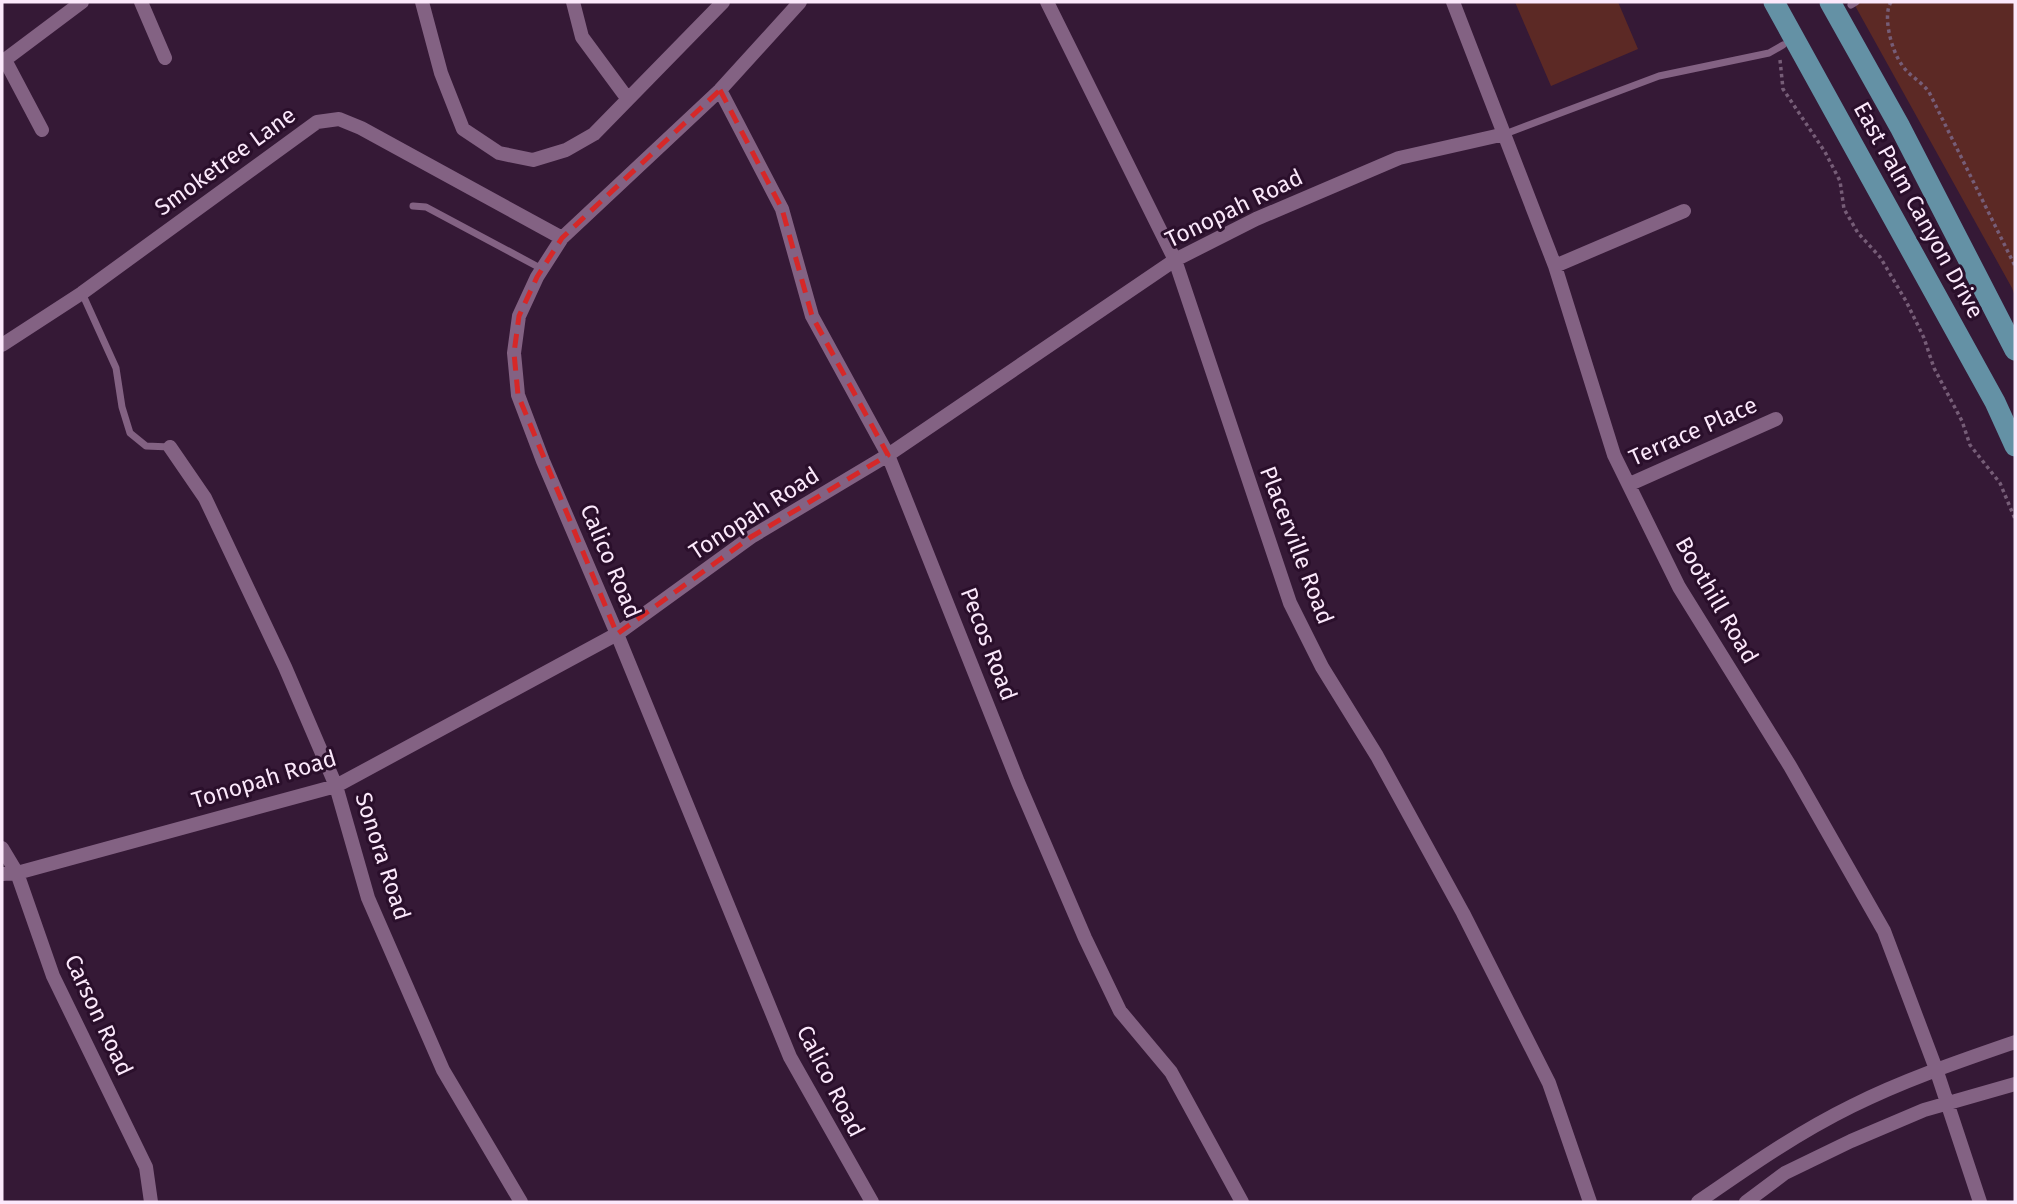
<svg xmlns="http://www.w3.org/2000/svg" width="2017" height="1204" font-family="'Fira Sans',sans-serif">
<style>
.green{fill:#5c2925}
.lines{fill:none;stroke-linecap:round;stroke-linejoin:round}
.path{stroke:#765d77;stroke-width:3.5;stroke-dasharray:3.5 3.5;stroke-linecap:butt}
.service{stroke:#836283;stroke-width:7}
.minor{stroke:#836283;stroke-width:14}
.primary{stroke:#6491a5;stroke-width:21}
.marked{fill:none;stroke:#d62828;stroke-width:5;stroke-dasharray:14 9;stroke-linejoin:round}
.labels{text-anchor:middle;stroke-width:6;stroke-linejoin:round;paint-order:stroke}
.street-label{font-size:23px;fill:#fbe8fb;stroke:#2a0f2b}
</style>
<rect width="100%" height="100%" fill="#351936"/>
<!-- green -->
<path class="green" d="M1515 2H1618L1638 49 1551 86Z
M1853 2H2015V296L2012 288Z"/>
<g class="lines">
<!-- path -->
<path class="path" d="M1891 2C1882 16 1892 52 1902 65 1909 76 1921 81 1929 92L2015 266
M1780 60 1783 89 1825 152 1840 181 1844 209 1858 233 1880 257 1906 301 1924 338 1934 368 1962 421 1970 445 2000 483 2015 519"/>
<!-- service -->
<path class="service" d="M1851 5 1856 2
M1505 134 1659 76 1769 53 1783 45
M413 206 426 207 542 269
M82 293 116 368 122 407 130 433 146 446 170 447"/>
<!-- minor -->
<path class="minor" d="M141 2 165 58
M422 2 441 73 463 129 499 153 533 160 566 150 594 134 723 2
M573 2 582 37 627 98
M800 2 720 90 562 238 537 277 519 316 514 353 518 395 543 461 617 634 790 1057 872 1202
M1047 2 1175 260 1290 603 1322 667 1377 756 1463 913 1549 1083 1590 1202
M1453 2 1555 266 1614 455 1679 587 1790 766 1884 931 1936 1069 1980 1202
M5 60 42 130
M2 62 82 2
M720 90 782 209 812 316 888 455 1018 782 1085 938 1120 1011 1171 1072 1242 1202
M1555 266 1684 211
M2 345 82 293 317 122 339 119 361 128 562 238
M170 447 205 498 285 667 336 786 368 898 443 1070 521 1202
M1630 484 1776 419
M2 848 17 873 53 976 146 1167 151 1202
M2 874 17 873 336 786 617 634 751 537 888 455 1175 260 1256 219 1399 158 1505 134
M1698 1202C1747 1168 1797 1133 1852 1106 1904 1080 1960 1061 2015 1042
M1746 1202 1785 1173 1851 1141 1924 1110 2015 1084"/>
<!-- primary -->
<path class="primary" d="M1774 2 1995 402 2015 446
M1830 2 1900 127 2015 350"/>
</g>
<!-- marked area -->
<path class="marked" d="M720 90 782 209 812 316 888 455 751 537 617 634 518 395 514 353 519 316 537 277 562 238Z"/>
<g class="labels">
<!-- street labels -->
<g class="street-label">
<text transform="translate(225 161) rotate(-36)" y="8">Smoketree Lane</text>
<text transform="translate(1234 208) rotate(-26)" y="8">Tonopah Road</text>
<text transform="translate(1919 210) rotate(61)" y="8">East Palm Canyon Drive</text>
<text transform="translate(1693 431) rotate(-24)" y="8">Terrace Place</text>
<text transform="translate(754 513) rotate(-33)" y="8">Tonopah Road</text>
<text transform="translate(1297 545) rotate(69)" y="8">Placerville Road</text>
<text transform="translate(611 561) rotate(67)" y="8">Calico Road</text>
<text transform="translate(1717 600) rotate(60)" y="8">Boothill Road</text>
<text transform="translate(989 644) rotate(69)" y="8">Pecos Road</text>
<text transform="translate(264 779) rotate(-17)" y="8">Tonopah Road</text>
<text transform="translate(383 856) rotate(72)" y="8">Sonora Road</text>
<text transform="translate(99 1015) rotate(65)" y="8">Carson Road</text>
<text transform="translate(831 1081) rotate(63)" y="8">Calico Road</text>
</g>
</g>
<!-- border -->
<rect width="2017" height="1204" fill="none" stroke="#fbe8fb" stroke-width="7"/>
</svg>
